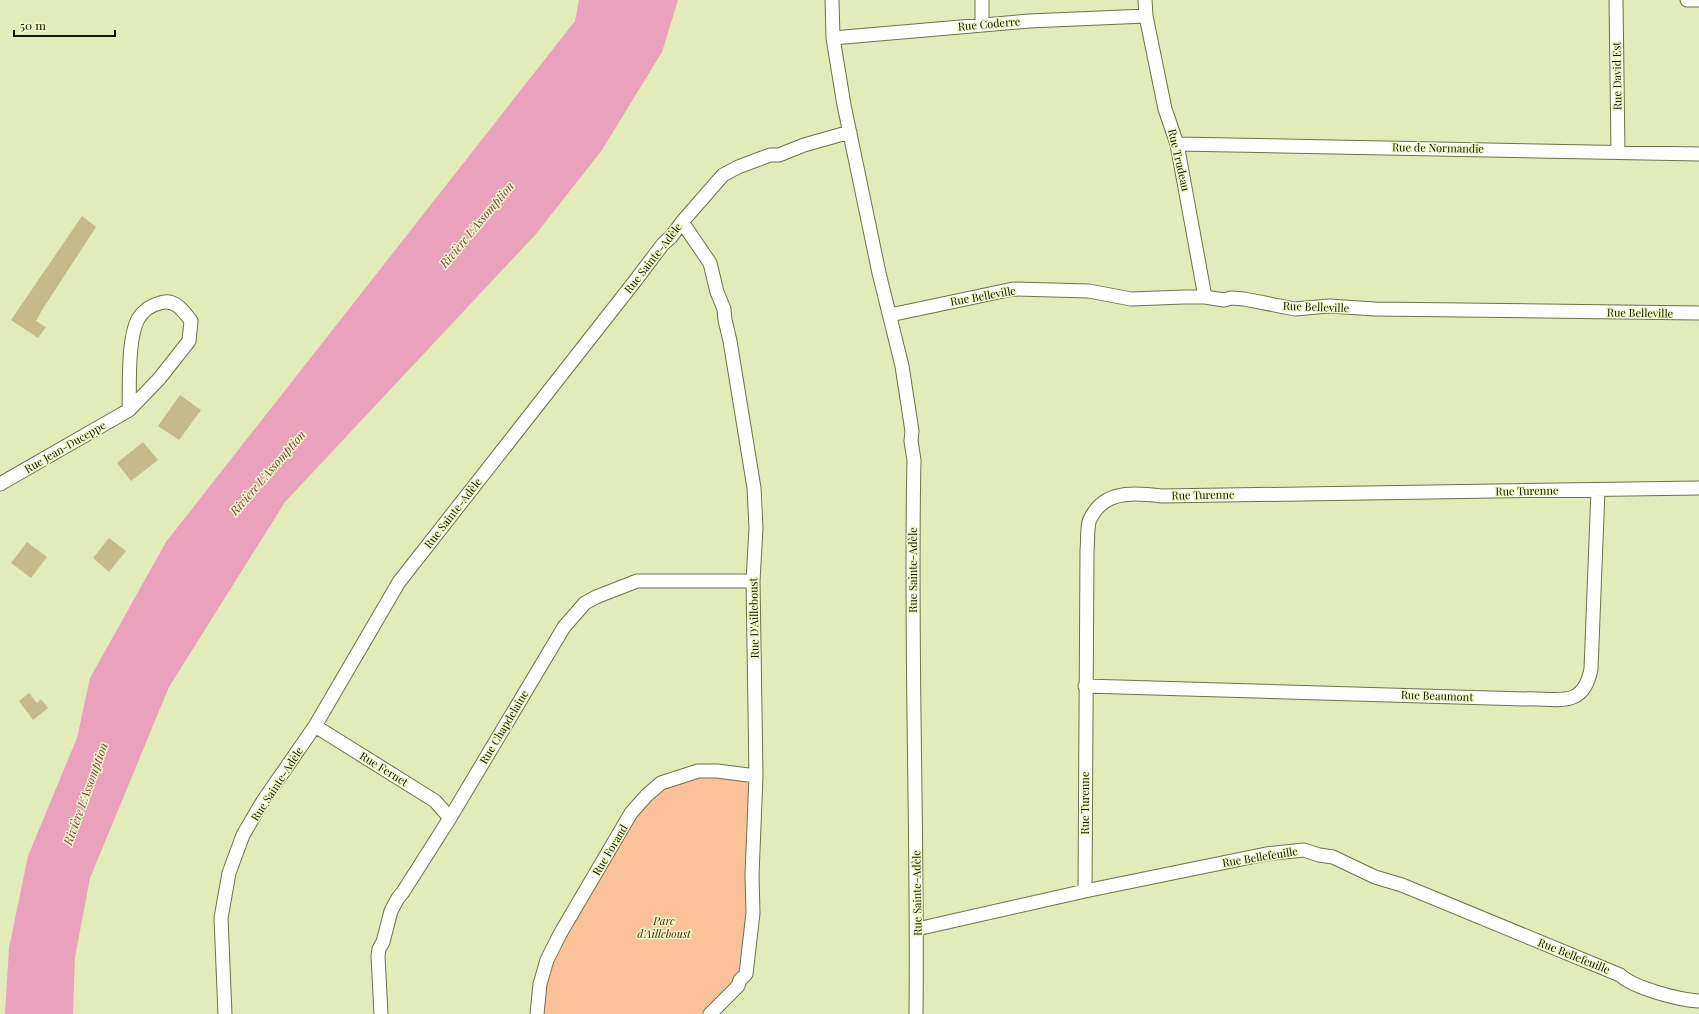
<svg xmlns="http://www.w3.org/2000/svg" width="1699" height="1014" font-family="'Playfair Display',serif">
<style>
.green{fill:#fbc198}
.water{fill:#eaa2bc}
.building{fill:#c5ba8a}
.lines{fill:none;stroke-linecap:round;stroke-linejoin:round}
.street-casing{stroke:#6c7347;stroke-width:15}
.street{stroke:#fff;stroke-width:13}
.labels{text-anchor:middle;stroke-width:3;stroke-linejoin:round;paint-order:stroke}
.street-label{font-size:11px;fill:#111303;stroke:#eff8c7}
.park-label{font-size:11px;font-style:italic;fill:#502907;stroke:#eff8c7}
.water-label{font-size:12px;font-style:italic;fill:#853256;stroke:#eff8c7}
</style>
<rect width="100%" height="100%" fill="#e2ebba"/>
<!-- green -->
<path class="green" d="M698 771 756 776 748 962 710 1014H537L547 960 647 795Z"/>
<!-- water -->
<path class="water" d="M579 0H678L662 52 602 150 536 234 285 502 169 687 90 878 75 957 73 1014H5L9 948 28 856 77 738 90 678 166 542 575 21Z"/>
<!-- building -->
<path class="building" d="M82 216 96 227 42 310 36 321 46 327 38 338 11 320Z
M180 395 201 410 179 440 158 426Z
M143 442 158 460 131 481 117 463Z
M109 538 126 551 109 572 93 558Z
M27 542 47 557 31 578 11 563Z
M29 693 37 703 41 699 48 708 33 720 19 701Z"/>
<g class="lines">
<defs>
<path id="street" d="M832 0 833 38 844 105 879 273 902 366 912 431 911 441 914 460C910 644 918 829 916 1014
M982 0V25
M1145 0 1146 16 1165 109 1177 144 1205 297
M1616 0 1618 152
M1687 0H1699
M833 38 1029 21 1146 16
M1177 144 1699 154
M682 222 710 263 717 292 724 309 725 320 730 341 754 488 756 528 753 581 756 776 752 875 753 913 746 974 740 980 738 986 710 1014
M890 315 1013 289 1089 291 1131 299 1184 297H1205L1224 300 1231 298 1244 299 1295 309 1329 306 1375 309 1699 313
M0 484 129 410 159 379 189 341 191 321C183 310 174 298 160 303 151 305 143 311 138 319 127 341 130 385 129 410
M1085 686 1524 699C1555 697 1583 711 1591 669L1598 490
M315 726 435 801 450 818
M1085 891 1087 550C1088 541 1087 531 1089 522 1090 518 1093 514 1095 511 1110 490 1139 493 1162 496L1699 488
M917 929 1085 891 1266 854 1304 850 1319 855 1333 857 1375 877 1402 885 1620 975C1634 988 1679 1000 1699 1001
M225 1014 221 918 229 873 243 835 263 801 315 726 399 582 635 281 663 244 671 237 682 222 723 175 738 167 770 155H779L804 145 850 132
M381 1014 378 956 379 949 383 942 391 911 398 898 403 892 450 818 564 627 585 603 596 597 637 581H753
M537 1014 540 984 547 960 560 934 631 813 647 795 661 783 698 771H717L756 776"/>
</defs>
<!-- street casing -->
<use href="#street" class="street-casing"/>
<!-- street -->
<use href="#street" class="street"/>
</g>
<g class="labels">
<!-- street labels -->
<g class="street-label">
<text transform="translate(989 24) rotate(-5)" y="4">Rue Coderre</text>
<text transform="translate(1617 76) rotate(-91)" y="4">Rue David Est</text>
<text transform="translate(1438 148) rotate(1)" y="4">Rue de Normandie</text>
<text transform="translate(1179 160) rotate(77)" y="4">Rue Trudeau</text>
<text transform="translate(653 258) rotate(-52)" y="4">Rue Sainte-Adèle</text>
<text transform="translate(983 296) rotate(-10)" y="4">Rue Belleville</text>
<text transform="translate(1316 307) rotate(2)" y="4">Rue Belleville</text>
<text transform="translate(1640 313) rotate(1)" y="4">Rue Belleville</text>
<text transform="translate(65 447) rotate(-30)" y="4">Rue Jean-Duceppe</text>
<text transform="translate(1527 491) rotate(-1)" y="4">Rue Turenne</text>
<text transform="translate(1203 495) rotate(-1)" y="4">Rue Turenne</text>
<text transform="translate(453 513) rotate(-52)" y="4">Rue Sainte-Adèle</text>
<text transform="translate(913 570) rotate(-90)" y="4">Rue Sainte-Adèle</text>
<text transform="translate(754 618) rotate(-91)" y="4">Rue D'Ailleboust</text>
<text transform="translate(1437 696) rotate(2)" y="4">Rue Beaumont</text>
<text transform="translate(504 727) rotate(-59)" y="4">Rue Chapdelaine</text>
<text transform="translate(384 769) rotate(32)" y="4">Rue Fernet</text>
<text transform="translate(277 784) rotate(-57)" y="4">Rue Sainte-Adèle</text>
<text transform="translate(1085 803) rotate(-90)" y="4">Rue Turenne</text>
<text transform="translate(610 850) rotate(-59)" y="4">Rue Forand</text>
<text transform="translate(1260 857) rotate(-9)" y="4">Rue Bellefeuille</text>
<text transform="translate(917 893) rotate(-91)" y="4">Rue Sainte-Adèle</text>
<text transform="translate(1574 956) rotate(22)" y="4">Rue Bellefeuille</text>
</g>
<!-- park labels -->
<g class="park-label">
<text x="664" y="925">Parc<tspan x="664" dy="13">d'Ailleboust</tspan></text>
</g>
<!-- water labels -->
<g class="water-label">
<text transform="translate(477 225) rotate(-50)" y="4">Rivière L'Assomption</text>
<text transform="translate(268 473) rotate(-49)" y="4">Rivière L'Assomption</text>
<text transform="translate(86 794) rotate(-70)" y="4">Rivière L'Assomption</text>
</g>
</g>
<!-- scale -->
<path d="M14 30v6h101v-6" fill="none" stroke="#111303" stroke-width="2"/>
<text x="20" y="30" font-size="12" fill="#111303" stroke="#eff8c7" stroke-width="3" paint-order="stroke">50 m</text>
</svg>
